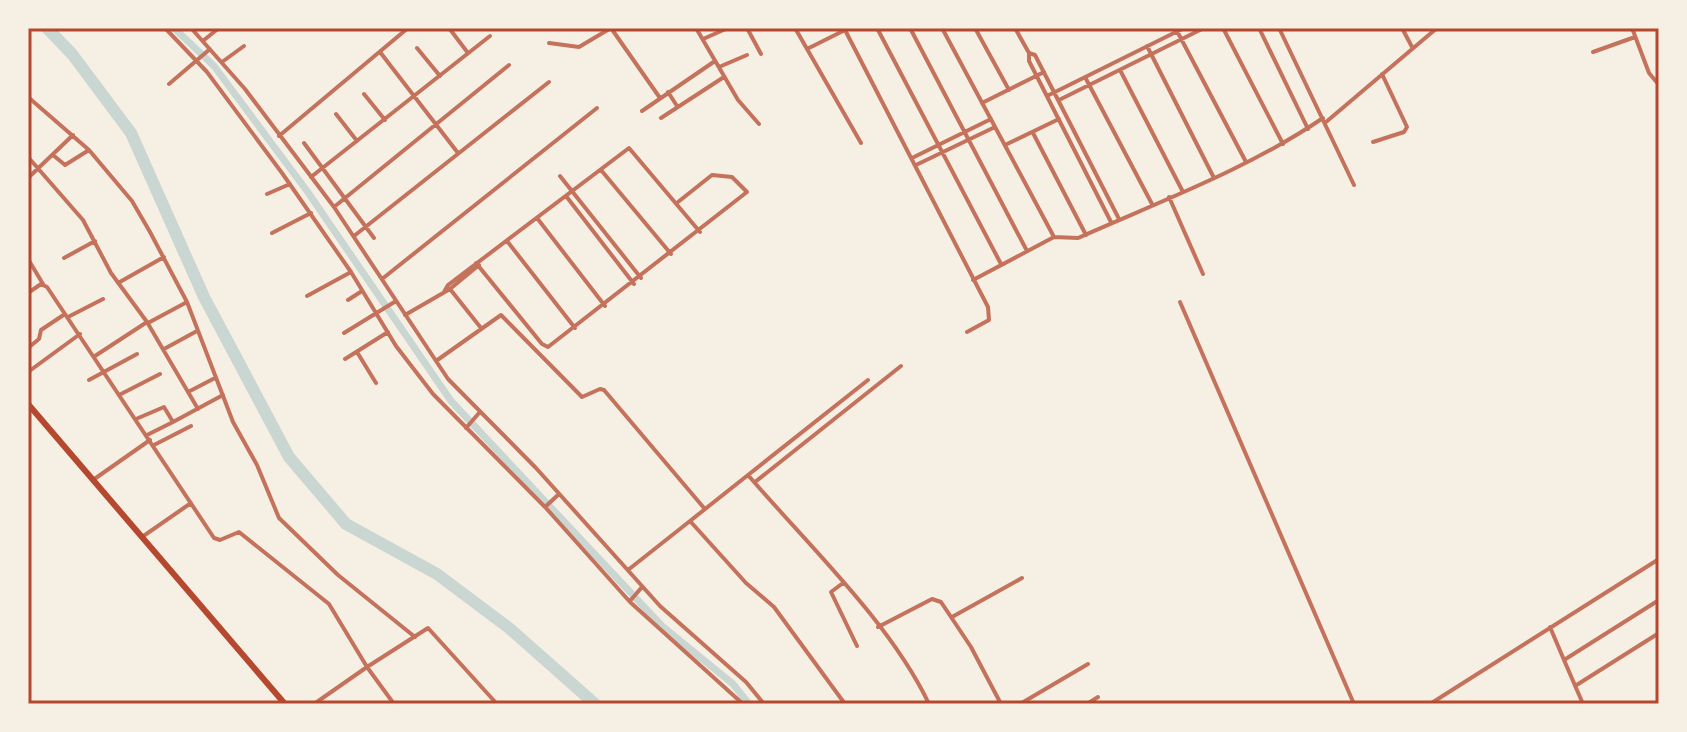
<svg xmlns="http://www.w3.org/2000/svg" width="1687" height="732" font-family="'Exo 2',sans-serif">
<style>
.lines{fill:none;stroke-linecap:round;stroke-linejoin:round}
.canal{stroke:#c9d6d2;stroke-width:7}
.river{stroke:#c9d6d2;stroke-width:12}
.minor{stroke:#c5725c;stroke-width:4}
.primary{stroke:#b5482f;stroke-width:6}
.neatline{fill:none;stroke:#b5482f;stroke-width:3}
</style>
<rect width="100%" height="100%" fill="#f6efe4"/>
<g class="lines">
<!-- canal -->
<path class="canal" d="M174 28 214 66 307 191 451 401 662 626 733 684 749 704"/>
<!-- river -->
<path class="river" d="M47 28 72 54 131 133 204 297 289 457 346 524 437 574 509 628 595 704"/>
<!-- minor -->
<path class="minor" d="M165 28 207 72 282 173 351 272 396 346 433 394 545 507 630 602 743 704
M191 28 245 89 334 207 448 379 536 468 660 606 746 682 764 704
M449 28 468 53
M611 28 660 98
M696 28 738 100 759 124
M747 28 761 54
M795 28 861 143
M877 28 1001 264
M910 28 1027 251
M942 28 1054 237
M975 28 1009 90
M1015 28 1029 53
M1223 28 1283 144
M1259 28 1308 129
M1279 28 1354 185
M1402 28 1412 47
M1632 28 1649 73 1659 85
M845 30 988 307 989 320 967 332
M1177 31 1246 162
M703 39 728 28
M204 40 219 28
M549 43 579 47 611 28
M1147 46 1214 178
M417 48 440 76
M807 49 849 28
M380 52 458 153
M1593 52 1635 37
M222 62 244 46
M719 67 747 55
M1120 70 1183 192
M1085 77 1152 204
M169 84 210 49
M668 92 677 106
M364 94 385 120
M1047 96 1184 28
M28 97 89 150 132 201 150 232 187 302 233 422 257 465 279 518 338 575 415 637
M1059 100 1204 28
M982 103 1044 72
M642 111 715 61
M336 114 357 141
M661 118 724 77
M1326 122 1437 28
M1033 133 1086 235
M279 136 408 28
M1373 142 1404 132 1407 127 1382 74
M304 143 374 238
M1005 145 1059 119
M53 155 65 165 89 150
M28 157 83 220 111 273 147 322 198 409
M912 158 991 119
M916 165 995 127
M601 170 671 254
M560 176 641 278
M311 177 490 36
M28 178 73 135
M267 194 290 184
M566 196 634 284
M1169 197 1203 274
M334 207 509 65
M537 218 605 306
M1111 222 1029 61V53L1035 55 1118 217
M272 233 311 213
M354 236 549 82
M507 241 575 328
M64 258 95 241
M28 259 43 284
M476 263 542 344 548 347 747 192 732 177 712 175 678 202
M382 279 597 108
M973 280 1054 237 1078 238C1161 201 1248 169 1323 118
M118 283 164 257
M450 289 481 328
M444 292 448 285 629 148 700 232
M28 293 41 284 47 287 214 538 220 540 239 532 329 604 367 667 428 628 497 704
M307 296 351 272
M348 300 362 291
M1180 302 1354 704
M405 315 450 289 479 265
M68 317 103 299
M148 323 187 302
M344 333 396 301
M28 348 39 339 41 330 65 314
M164 349 197 331
M357 352 376 383
M95 356 147 322
M345 359 388 332
M436 361 501 315 582 397 600 389 604 390 704 508
M28 372 80 334
M89 380 137 354
M188 392 215 378
M121 394 160 374
M136 419 164 407 173 422 147 435
M173 422 223 395
M466 428 479 413
M154 445 191 426
M748 475 868 380
M93 480 150 440
M755 482 901 366
M545 507 559 494
M690 521 748 475C807 544 890 622 929 704
M142 537 191 503
M628 570 690 521 746 583 774 607 845 704
M843 583 831 592 857 646
M630 601 642 587
M952 617 1022 578
M878 627 932 599 941 602 971 647 1001 704
M1550 627 1564 660 1659 600
M1564 660 1583 704
M1575 686 1659 633
M314 704 367 667 394 704
M1020 704 1088 664
M1087 704 1098 697
M1430 704 1659 559"/>
<!-- primary -->
<path class="primary" d="M28 404 285 704"/>
</g>
<!-- border -->
<rect width="1687" height="732" fill="none" stroke="#f6efe4" stroke-width="60"/>
<rect x="30" y="30" width="1627" height="672" class="neatline"/>
</svg>
